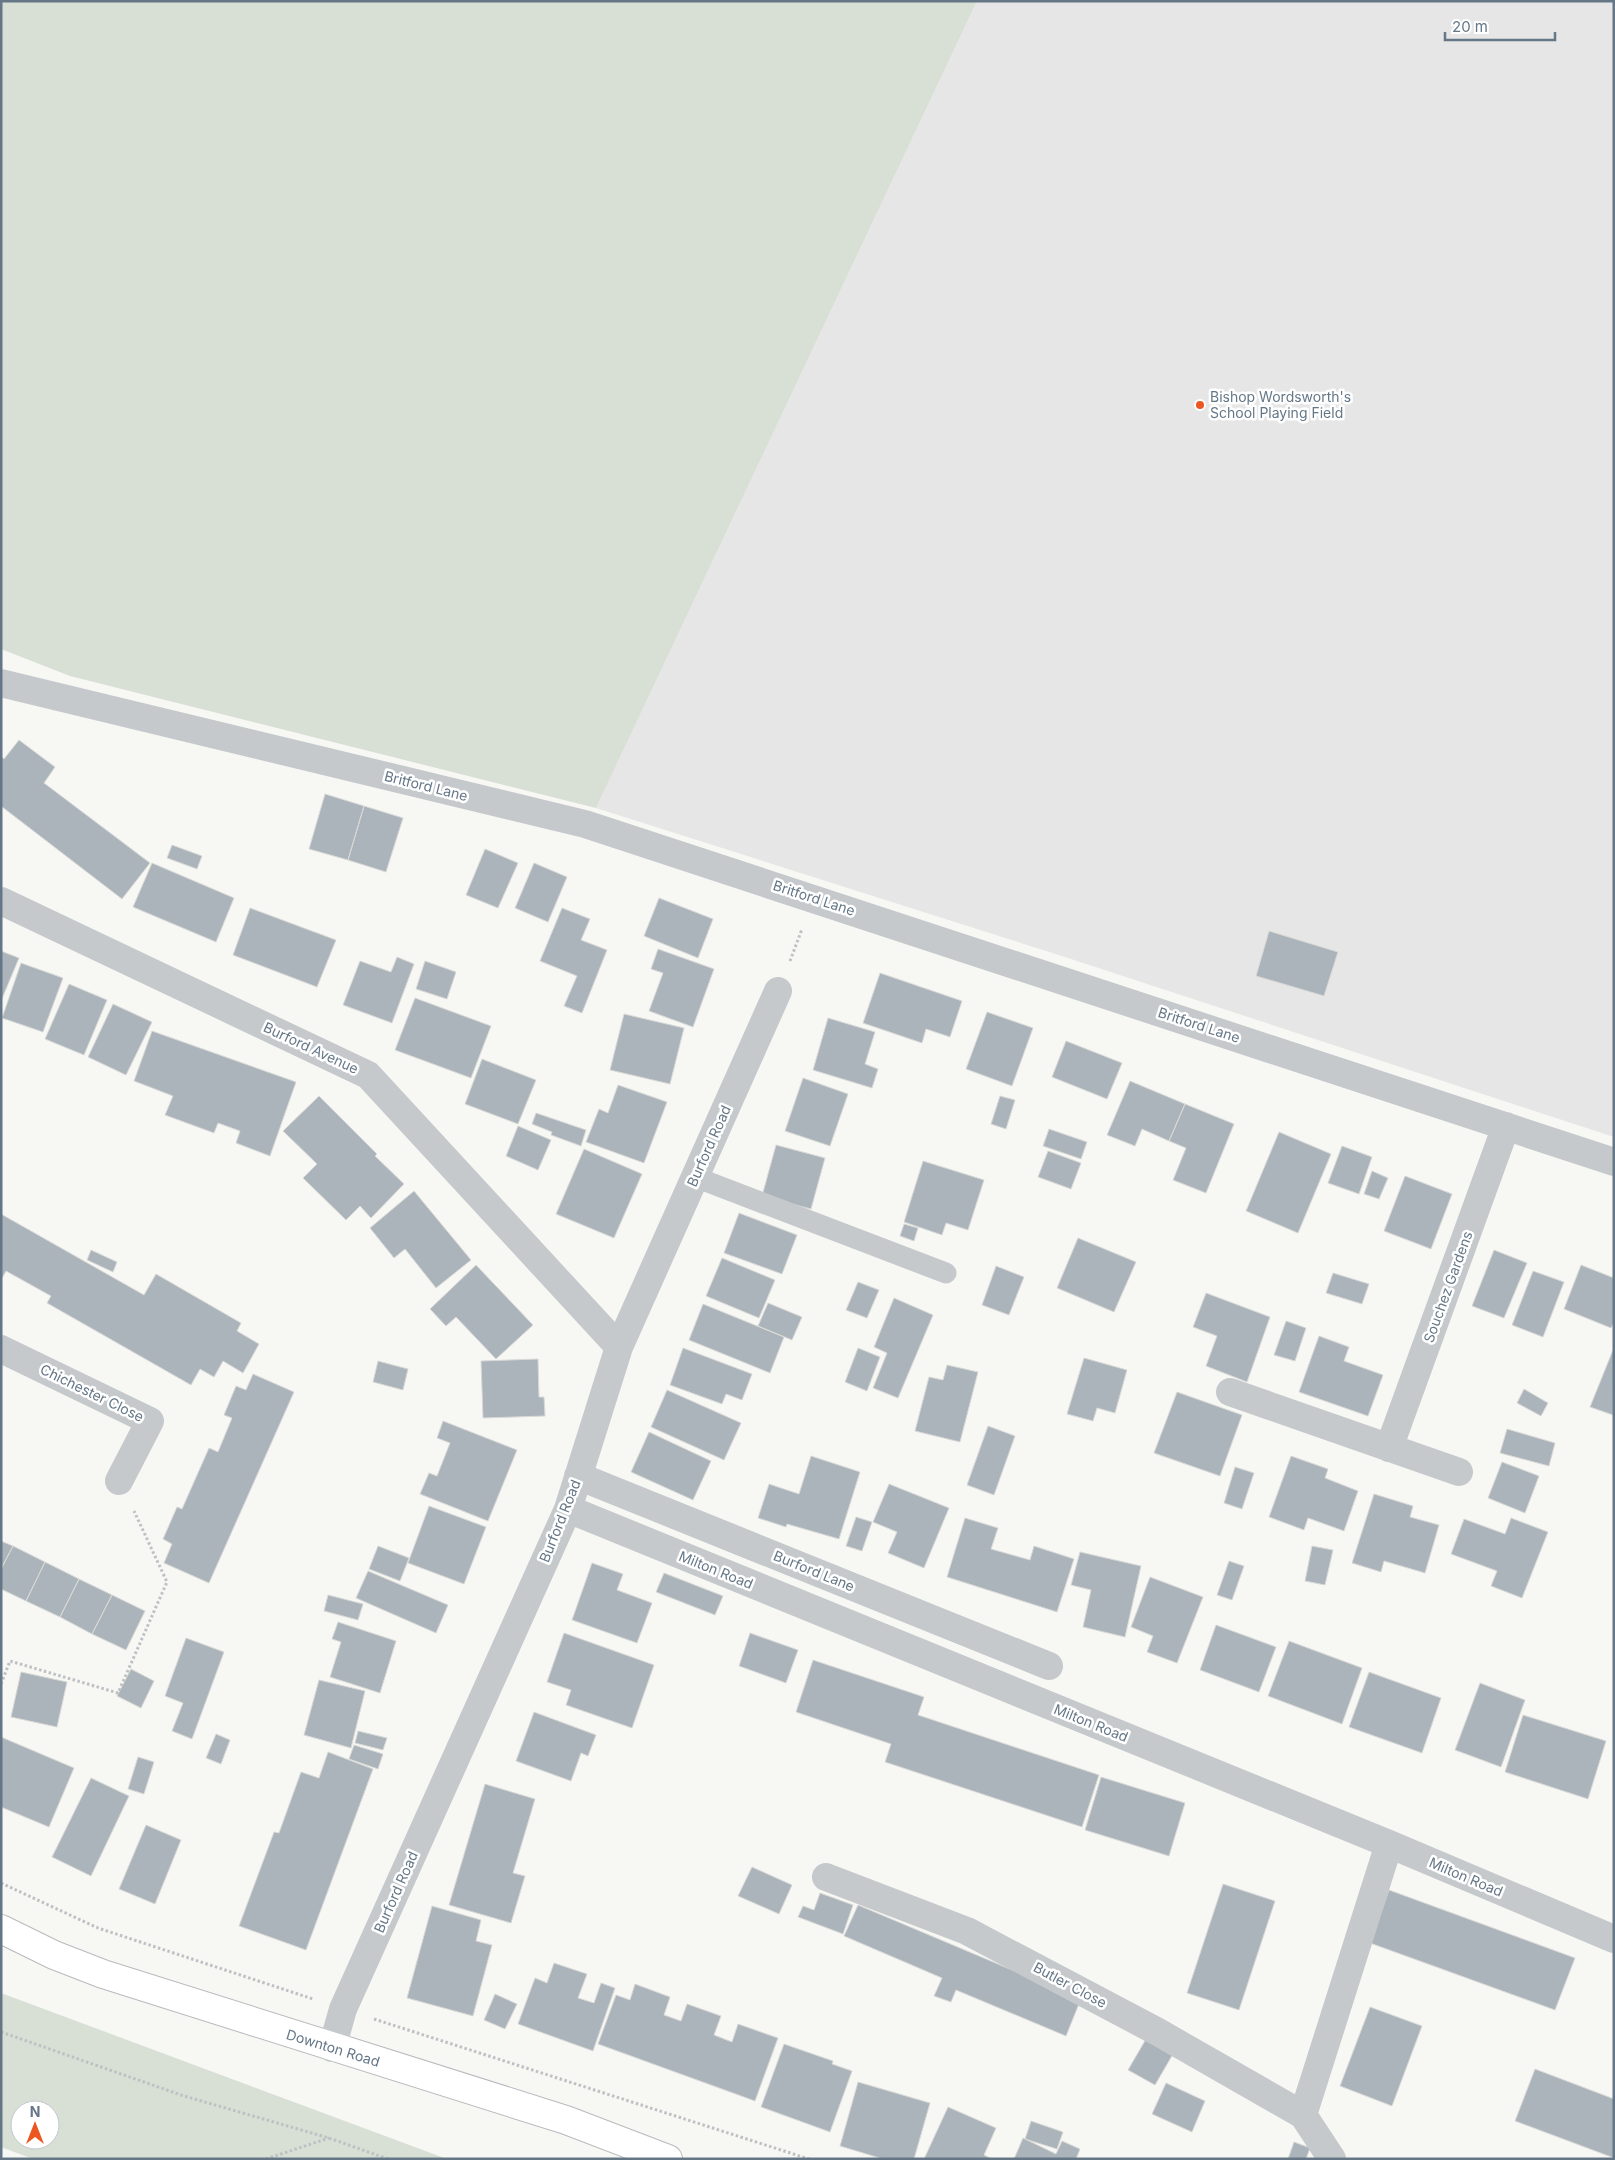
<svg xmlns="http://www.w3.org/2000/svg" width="1615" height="2160" font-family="Inter,sans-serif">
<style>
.built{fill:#e5e6e5}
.green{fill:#d8dfd5;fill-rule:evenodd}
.building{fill:#abb4ba;stroke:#d9d9d7}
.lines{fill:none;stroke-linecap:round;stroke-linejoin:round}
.highway-casing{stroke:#b7bbbe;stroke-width:30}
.path{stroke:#bec1c3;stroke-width:3;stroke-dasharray:2.5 2.5;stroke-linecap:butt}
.lane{stroke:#c5c9cc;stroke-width:21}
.street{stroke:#c5c9cc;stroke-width:28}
.highway{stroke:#fff;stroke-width:28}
.poi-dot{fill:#eb5621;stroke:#fff;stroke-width:2}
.labels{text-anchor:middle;stroke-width:5;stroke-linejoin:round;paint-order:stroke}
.poi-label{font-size:14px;fill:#657787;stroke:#fff;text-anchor:start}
.street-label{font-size:14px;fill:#657787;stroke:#fff}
</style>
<rect width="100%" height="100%" fill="#f7f7f4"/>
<!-- built -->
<path class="built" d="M977 1H1614V1137L1065 957 596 808Z"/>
<!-- green -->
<path class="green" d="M1 1H977L596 808 70 676 1 649Z
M1 1993 447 2159H33L1 2147ZM20 2110H50V2140H20Z"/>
<!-- building -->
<path class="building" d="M19 740 55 767 44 783 150 863 122 899 1 806V756L4 759Z
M325 794 364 806 348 860 309 849Z
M364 806 403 818 386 872 348 860Z
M172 845 202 856 197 869 167 858Z
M485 849 518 863 498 908 466 895Z
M152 863 234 898 216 942 133 907Z
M534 863 567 877 548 922 515 908Z
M659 898 713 919 698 958 644 936Z
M250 908 336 940 317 987 233 955Z
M562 908 590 919 581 940 607 950 582 1013 564 1006 577 976 540 961Z
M1269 931 1338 952 1324 996 1256 976Z
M658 949 714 969 693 1027 649 1011 663 973 651 969Z
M1 951 19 958 1 1001Z
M397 957 414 964 392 1023 343 1005 360 961 391 972Z
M425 961 456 972 447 999 416 989Z
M21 963 63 978 43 1032 2 1018Z
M880 973 962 1001 950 1037 926 1029 922 1043 863 1023Z
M69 984 107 1000 84 1055 45 1039Z
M415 998 491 1026 471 1078 395 1050Z
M113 1004 152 1022 126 1075 88 1057Z
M987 1012 1033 1028 1012 1086 966 1069Z
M624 1014 684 1028 670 1084 610 1070Z
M828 1018 875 1032 865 1064 878 1069 872 1088 813 1070Z
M152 1031 296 1082 270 1156 236 1143 240 1131 218 1123 214 1133 165 1115 173 1096 134 1081Z
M1066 1041 1122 1063 1107 1099 1052 1077Z
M482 1059 536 1080 518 1124 465 1104Z
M803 1078 848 1094 830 1146 785 1131Z
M1130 1081 1185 1104 1169 1141 1142 1129 1135 1146 1107 1135Z
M618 1085 667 1102 644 1163 586 1142 599 1109 608 1113Z
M319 1096 377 1154 375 1156 404 1184 371 1218 360 1206 346 1220 303 1178 317 1164 283 1131Z
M1000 1096 1015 1100 1006 1129 991 1124Z
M1185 1104 1234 1124 1206 1193 1173 1180 1186 1148 1169 1141Z
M536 1113 586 1130 581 1146 551 1135 552 1132 532 1124Z
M518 1126 551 1140 538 1170 506 1156Z
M1049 1129 1087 1142 1081 1159 1043 1146Z
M1279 1132 1331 1154 1298 1233 1246 1211Z
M776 1145 825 1158 811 1209 762 1196Z
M1342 1146 1372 1157 1359 1194 1328 1183Z
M584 1149 642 1174 614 1238 556 1214Z
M1048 1151 1081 1163 1071 1189 1038 1177Z
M923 1161 984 1180 968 1230 946 1223 942 1235 904 1222Z
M1372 1171 1388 1178 1379 1199 1364 1194Z
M1405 1176 1452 1194 1431 1249 1384 1231Z
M414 1191 471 1260 436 1288 405 1249 394 1258 370 1228Z
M739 1213 797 1235 782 1274 724 1253Z
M1 1214 144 1295 156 1274 241 1323 237 1331 259 1344 243 1373 223 1361 214 1377 200 1369 191 1385 47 1303 51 1296 6 1271 1 1280Z
M904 1224 918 1228 914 1241 900 1236Z
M1078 1238 1136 1262 1114 1312 1057 1288Z
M91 1250 117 1262 113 1272 87 1260Z
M1494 1250 1527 1263 1504 1318 1472 1306Z
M722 1258 775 1280 759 1318 706 1296Z
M476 1265 533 1325 496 1359 456 1317 446 1326 430 1309Z
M1581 1265 1614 1278V1322L1611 1328 1564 1309Z
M996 1266 1024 1277 1009 1315 982 1305Z
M1533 1271 1564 1282 1543 1337 1512 1325Z
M1333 1273 1369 1284 1362 1304 1326 1293Z
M858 1282 879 1290 867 1318 846 1310Z
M1206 1293 1270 1317 1247 1382 1206 1366 1217 1336 1193 1327Z
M894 1298 933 1315 898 1398 873 1388 887 1353 874 1347Z
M768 1303 802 1317 792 1340 758 1326Z
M703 1304 784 1337 770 1373 689 1340Z
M1286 1321 1306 1328 1295 1361 1274 1355Z
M1319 1336 1349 1347 1344 1361 1383 1375 1368 1416 1299 1392Z
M683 1348 752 1374 742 1400 726 1394 722 1404 670 1385Z
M858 1348 880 1357 867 1391 845 1382Z
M1613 1350 1614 1351 1613 1415 1590 1407Z
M1084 1358 1127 1370 1115 1413 1097 1408 1093 1421 1067 1414Z
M538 1359 539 1397H544L545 1416 483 1418 481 1361Z
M378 1361 408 1369 403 1390 373 1382Z
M947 1365 978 1372 960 1442 915 1431 929 1377 943 1380Z
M253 1374 294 1392 209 1583 164 1563 172 1544 163 1539 177 1507 182 1509 209 1448 218 1452 232 1418 224 1415 236 1386 246 1390Z
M1524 1389 1548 1403 1541 1416 1517 1403Z
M667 1390 741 1423 724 1460 651 1427Z
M1177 1392 1242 1415 1220 1476 1154 1453Z
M443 1421 517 1450 488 1521 420 1494 429 1473 437 1476 450 1443 437 1438Z
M988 1426 1015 1436 994 1495 967 1485Z
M1507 1429 1555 1443 1549 1466 1500 1453Z
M649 1432 711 1461 693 1500 631 1472Z
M811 1456 860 1472 839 1539 787 1524 786 1527 758 1518 769 1484 799 1494Z
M1291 1456 1328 1469 1325 1478 1358 1491 1344 1531 1308 1518 1304 1530 1269 1517Z
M1502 1462 1539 1476 1525 1513 1488 1498Z
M1235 1467 1254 1473 1242 1509 1224 1503Z
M889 1484 949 1508 924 1568 888 1553 897 1532 873 1522Z
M1374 1494 1413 1506 1410 1517 1439 1525 1425 1573 1384 1561 1381 1572 1352 1563Z
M429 1506 486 1527 464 1584 408 1563Z
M856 1517 872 1522 862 1551 846 1546Z
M965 1518 998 1528 991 1549 1030 1560 1034 1546 1074 1559 1057 1612 947 1577Z
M1511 1518 1548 1532 1522 1598 1491 1586 1497 1571 1451 1554 1464 1519 1505 1534Z
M1 1541 13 1546 1 1569Z
M13 1546 45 1562 26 1601 1 1589V1569Z
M378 1546 409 1558 400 1581 369 1569Z
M1312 1546 1333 1550 1325 1585 1305 1581Z
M1080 1552 1141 1566 1125 1637 1083 1627 1091 1590 1071 1585Z
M1229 1561 1244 1566 1232 1600 1217 1595Z
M45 1562 79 1579 60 1617 26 1601Z
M592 1563 623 1574 617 1590 652 1603 637 1643 572 1620Z
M368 1571 448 1605 436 1633 356 1598Z
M664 1573 723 1596 715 1615 656 1592Z
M1150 1577 1203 1597 1177 1663 1147 1652 1153 1636 1131 1627Z
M79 1579 112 1595 92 1634 60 1617Z
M112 1595 145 1611 126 1650 92 1634Z
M328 1595 363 1604 358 1620 324 1611Z
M338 1622 396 1641 380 1693 330 1677 341 1642 332 1639Z
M1216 1625 1276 1647 1259 1692 1200 1670Z
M564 1633 654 1665 632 1728 566 1705 571 1690 547 1682Z
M750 1633 798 1650 786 1683 739 1666Z
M186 1638 224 1652 192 1739 172 1731 183 1703 165 1696Z
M1289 1641 1362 1668 1342 1724 1268 1696Z
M813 1660 924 1697 918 1715 1099 1775 1082 1827 885 1762 891 1744 796 1712Z
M131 1669 154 1681 141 1708 117 1696Z
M21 1672 67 1682 57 1727 11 1717Z
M1369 1672 1441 1698 1422 1753 1349 1727Z
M319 1680 365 1691 351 1748 304 1735Z
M1480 1683 1525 1700 1501 1767 1455 1750Z
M534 1712 596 1735 588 1756 581 1753 571 1781 516 1761Z
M1523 1715 1606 1741 1588 1799 1505 1772Z
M358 1731 387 1738 383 1750 355 1743Z
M216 1734 230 1740 221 1764 206 1758Z
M1 1737 74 1768 49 1827 1 1807Z
M354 1745 383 1754 378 1769 349 1759Z
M328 1752 373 1769 306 1950 239 1926 274 1832 279 1833 301 1772 319 1778Z
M138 1757 154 1762 144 1794 128 1789Z
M1101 1777 1185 1803 1169 1856 1085 1830Z
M91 1778 129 1796 91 1876 52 1857Z
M485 1784 535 1799 513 1873 525 1876 511 1923 449 1905Z
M146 1825 181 1840 155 1904 119 1889Z
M752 1867 792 1885 779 1914 738 1896Z
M1223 1884 1275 1901 1239 2010 1187 1993Z
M1389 1890 1575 1958 1555 2010 1370 1943Z
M820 1893 853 1905 843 1934 798 1917 803 1906 814 1910Z
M858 1905 1081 1999 1066 2036 956 1990 951 2002 934 1996 942 1978 844 1936Z
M432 1906 481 1920 476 1941 492 1945 473 2016 407 1998Z
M554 1963 587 1974 578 1998 594 2003 601 1983 615 1988 593 2051 518 2024 535 1978 547 1983Z
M635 1984 670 1997 664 2015 681 2021 687 2004 721 2016 714 2035 732 2042 738 2024 778 2038 755 2101 598 2044 616 1995 630 2000Z
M495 1994 517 2004 505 2029 484 2020Z
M1370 2007 1422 2026 1392 2106 1340 2086Z
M1146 2039 1173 2054 1155 2085 1128 2070Z
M784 2044 833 2061 832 2064 852 2071 830 2132 761 2107Z
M1535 2069 1614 2099V2158L1515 2121Z
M858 2082 930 2103 914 2159H883L840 2146Z
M1166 2083 1205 2101 1192 2132 1152 2114Z
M948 2107 996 2128 984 2155 992 2159H924Z
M1031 2121 1063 2132 1057 2149 1025 2139Z
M1023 2138 1056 2154 1062 2141 1080 2149 1076 2159H1014Z
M1294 2142 1310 2148 1306 2159H1288Z"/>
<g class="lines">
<defs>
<path id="highway" d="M1 1929 54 1955 103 1974 566 2120 668 2159"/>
</defs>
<!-- highway casing -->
<use href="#highway" class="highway-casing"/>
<!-- path -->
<path class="path" d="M790 961 802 929
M1 1684 10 1661 118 1693 167 1582 134 1511
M1 1883 98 1928 313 1999
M374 2019 809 2159
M1 2032 184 2096 329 2138 388 2159
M266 2159 329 2138"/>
<!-- lane -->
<path class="lane" d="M695 1177 946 1273"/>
<!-- street -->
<path class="street" d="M1 683 585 824 1614 1162
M1 901 368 1075 619 1347
M1 1349 150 1421 119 1481
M1230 1392 1459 1472
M1389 1448 1506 1126
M578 1476 1049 1666
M568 1509 1389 1844 1614 1939
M826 1877 967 1931 1158 2032 1303 2115 1389 1844
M332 2048 343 2009 568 1509 619 1347 778 991
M1303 2115 1332 2159"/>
<!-- highway -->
<use href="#highway" class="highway"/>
</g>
<!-- markers -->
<circle class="poi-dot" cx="1200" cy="405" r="5"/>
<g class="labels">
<!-- poi labels -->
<g class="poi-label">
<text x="1210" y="402">Bishop Wordsworth's<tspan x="1210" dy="16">School Playing Field</tspan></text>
</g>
<!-- street labels -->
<g class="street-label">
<text transform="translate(426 786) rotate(14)" y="5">Britford Lane</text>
<text transform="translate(814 898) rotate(18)" y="5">Britford Lane</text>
<text transform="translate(1199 1025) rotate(18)" y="5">Britford Lane</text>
<text transform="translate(311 1048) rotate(25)" y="5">Burford Avenue</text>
<text transform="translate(709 1146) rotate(-66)" y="5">Burford Road</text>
<text transform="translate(1448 1287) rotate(-70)" y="5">Souchez Gardens</text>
<text transform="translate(92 1393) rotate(26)" y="5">Chichester Close</text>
<text transform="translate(560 1521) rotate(-68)" y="5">Burford Road</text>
<text transform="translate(716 1570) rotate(22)" y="5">Milton Road</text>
<text transform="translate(814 1571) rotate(22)" y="5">Burford Lane</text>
<text transform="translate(1091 1723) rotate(22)" y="5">Milton Road</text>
<text transform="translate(1466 1877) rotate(23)" y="5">Milton Road</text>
<text transform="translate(396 1892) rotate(-66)" y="5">Burford Road</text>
<text transform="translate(1070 1985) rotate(28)" y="5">Butler Close</text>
<text transform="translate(333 2048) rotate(17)" y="5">Downton Road</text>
</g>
</g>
<!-- border -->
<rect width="1615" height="2160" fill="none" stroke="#657787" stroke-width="5"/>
<!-- north arrow -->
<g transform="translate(35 2125)"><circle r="24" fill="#ffffff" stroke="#c1c9cf"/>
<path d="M0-4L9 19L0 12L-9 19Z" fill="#eb5621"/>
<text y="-8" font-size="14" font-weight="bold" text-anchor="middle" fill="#657787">N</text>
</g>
<!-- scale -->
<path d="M1445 32v8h110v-8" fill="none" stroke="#657787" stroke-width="2.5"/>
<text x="1452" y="32" font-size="15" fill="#657787" stroke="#ffffff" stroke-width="4" paint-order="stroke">20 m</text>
</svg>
